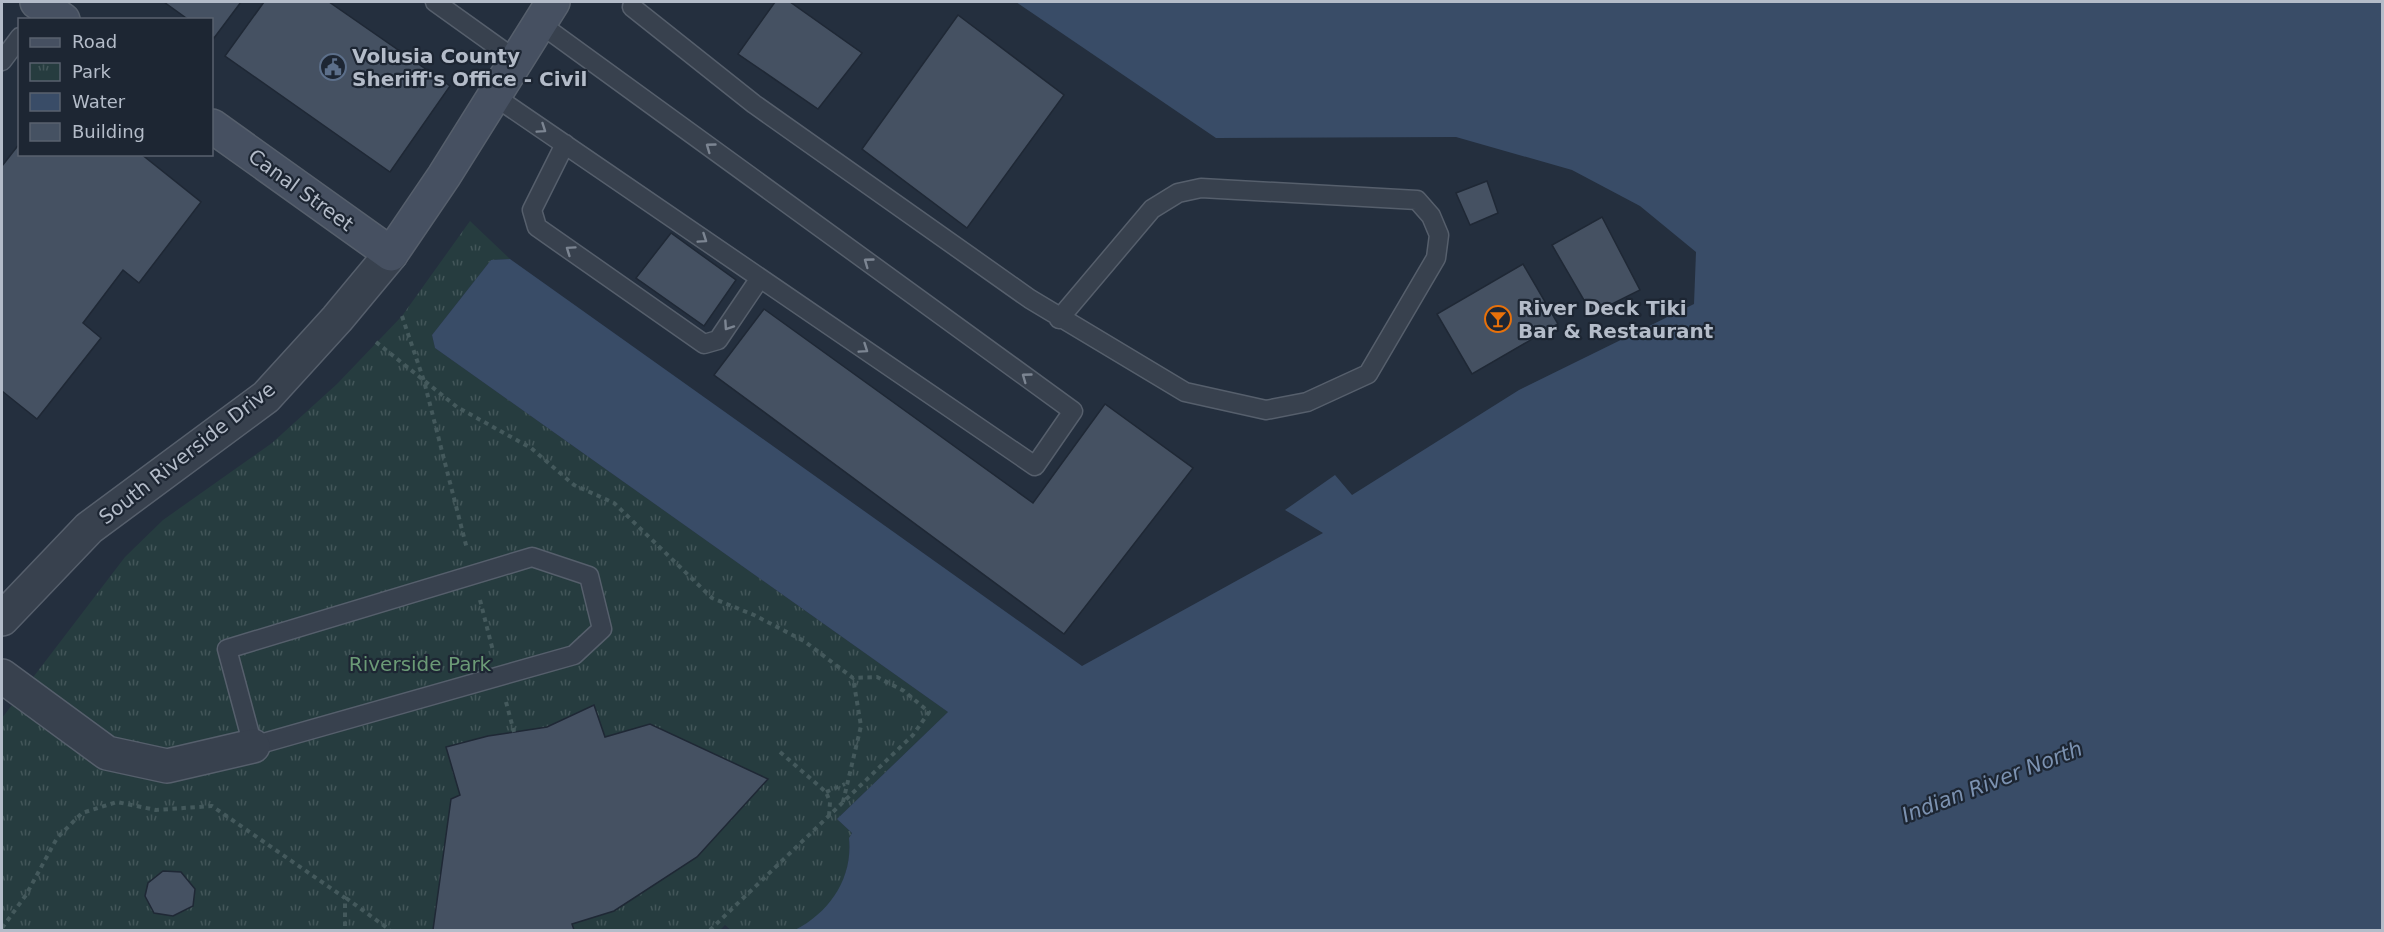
<svg xmlns="http://www.w3.org/2000/svg" width="2384" height="932" font-family="'DejaVu Sans',sans-serif">
<style>
.park{fill:url(#park-tufts)}
.water{fill:#394c67}
.building{fill:#455162;stroke:#1f2835;stroke-width:1.5}
.lines{fill:none;stroke-linecap:round;stroke-linejoin:round}
.service-casing{stroke:#565f6c;stroke-width:21}
.minor-casing{stroke:#565f6c;stroke-width:36}
.tertiary-casing{stroke:#565f6c;stroke-width:36}
.secondary-casing{stroke:#565f6c;stroke-width:36}
.path{stroke:#44595c;stroke-width:4;stroke-dasharray:4.5 4.5;stroke-linecap:butt}
.service{stroke:#38414e;stroke-width:18}
.minor{stroke:#38414e;stroke-width:33}
.tertiary{stroke:#38414e;stroke-width:33}
.secondary{stroke:#465061;stroke-width:33}
.oneway{stroke:#7c8592}
.labels{text-anchor:middle;stroke-width:4.5;stroke-linejoin:round;paint-order:stroke}
.poi-label{font-size:20px;font-weight:bold;fill:#b4bcc9;stroke:#1d2633;text-anchor:start}
.street-label{font-size:20px;fill:#b4bcc9;stroke:#1d2633}
.park-label{font-size:20px;fill:#6b9a76;stroke:#1d2633}
.water-label{font-size:21px;font-style:italic;fill:#7c92b1;stroke:#1d2633}
</style>
<defs>
<pattern id="park-tufts" width="24" height="20" patternUnits="userSpaceOnUse" patternTransform="scale(1.5)"><rect width="24" height="20" fill="#263c3f"/><path d="M3 7l-1-3M5 7V3M7 7l1-3M15 17l-1-3M17 17v-4M19 17l1-3" fill="none" stroke="#435659"/></pattern>
</defs>
<rect width="100%" height="100%" fill="#242f3e"/>
<!-- park -->
<path class="park" d="M470 221 510 259 491 260 432 335 435 348 948 712 837 819 852 833 849 838C853 873 832 917 797 930 782 932 748 930 731 930L725 925 720 930H2V718L125 557 163 520 272 443 337 384 402 316Z"/>
<!-- water -->
<path class="water" d="M1016 2H2382V930H795C830 912 853 878 849 838L852 833 837 819 948 712 435 348 432 335 491 260 510 259 1082 666 1323 533 1285 510 1335 475 1352 495 1519 390 1694 304 1696 252 1640 206 1572 170 1456 137 1216 138Z"/>
<!-- building -->
<path class="building" d="M164 2H241L214 38 212 36V20H189Z
M264 2H329L450 86 390 172 225 56Z
M775 2H790L862 53 818 109 738 54Z
M958 15 1064 95 967 228 862 149Z
M20 143V154H141L201 202 139 283 123 270 83 323 101 338 37 419 2 391V166Z
M1487 181 1498 213 1470 225 1456 193Z
M1602 217 1640 290 1592 314 1552 245Z
M671 233 736 280 704 326 636 278Z
M1523 264 1558 324 1472 374 1437 314Z
M764 309 1033 503 1105 404 1193 468 1064 634 714 375Z
M594 705 605 737 650 724 768 779 697 857 614 911 572 924 574 930H433L451 799 460 795 446 747 488 736 547 727Z
M163 871 181 872 195 889 193 906 173 916 154 913 145 896 148 883Z"/>
<g class="lines">
<defs>
<path id="service" d="M435 2 516 60
M632 7 754 104 1030 299 1185 392 1266 410 1307 402 1368 374 1436 258 1439 235 1431 216 1417 200 1201 188 1178 193 1152 209 1059 319
M2 61 20 37
M494 96 1035 466 1073 411 539 23
M565 144 532 210 537 227 704 344 718 340 760 278
M532 557 589 576 602 629 574 655 253 746 227 649Z"/>
<path id="minor" d="M2 676 107 753 167 766 253 746"/>
<path id="tertiary" d="M2 619 89 528 266 397 337 319 391 254"/>
<path id="secondary" d="M37 2 63 20
M212 126 391 254 444 176 553 2"/>
</defs>
<!-- service casing -->
<use href="#service" class="service-casing"/>
<!-- minor casing -->
<use href="#minor" class="minor-casing"/>
<!-- tertiary casing -->
<use href="#tertiary" class="tertiary-casing"/>
<!-- secondary casing -->
<use href="#secondary" class="secondary-casing"/>
<!-- path -->
<path class="path" d="M402 316 424 381 467 549
M376 342 457 407 531 448 574 485 614 503 712 598 754 615 804 641 853 678 877 677 904 691 929 712 913 735 710 930
M480 600 493 651
M506 702 514 732
M780 752 826 792 830 802 829 816
M826 792 845 784
M843 802 861 726 853 678
M346 898 390 930
M2 928 26 895 57 838 82 813 117 802 156 810 212 806 345 898V930"/>
<!-- service -->
<use href="#service" class="service"/>
<!-- minor -->
<use href="#minor" class="minor"/>
<!-- tertiary -->
<use href="#tertiary" class="tertiary"/>
<!-- secondary -->
<use href="#secondary" class="secondary"/>
</g>
<!-- one-way arrows -->
<defs><path id="oneway-chevron" d="M-2-3.5L2.5 0L-2 3.5" fill="none" stroke-width="1.6" stroke-linecap="round" stroke-linejoin="round" transform="scale(1.5)"/></defs>
<g class="oneway">
<use href="#oneway-chevron" transform="translate(542 129) rotate(34)"/>
<use href="#oneway-chevron" transform="translate(710 147) rotate(-144)"/>
<use href="#oneway-chevron" transform="translate(703 239) rotate(34)"/>
<use href="#oneway-chevron" transform="translate(570 250) rotate(-145)"/>
<use href="#oneway-chevron" transform="translate(868 262) rotate(-144)"/>
<use href="#oneway-chevron" transform="translate(728 326) rotate(124)"/>
<use href="#oneway-chevron" transform="translate(864 349) rotate(34)"/>
<use href="#oneway-chevron" transform="translate(1026 377) rotate(-144)"/>
</g>
<!-- icons -->
<defs>
<symbol id="civic-ring" viewBox="-11 -11 22 22"><circle r="9.5" fill="#1d2633" stroke="#5c6f8a" stroke-width="1.5"/><path d="M-.6-6.5H3V-4.5H.6V-3L4-1V1h2V6H-6V1h2V-1L-.6-3ZM-1.2 2.5V6h2.4V2.5Z" fill="#5c6f8a"/></symbol>
<symbol id="bar-ring" viewBox="-11 -11 22 22"><circle r="9.5" fill="#1d2633" stroke="#e8710a" stroke-width="1.5"/><path d="M-6-5H6L.8 .8V4.5H3.5V6h-7V4.5H-.8V.8Z" fill="#e8710a"/></symbol>
</defs>
<g fill-rule="evenodd">
<use href="#civic-ring" x="318" y="52" width="30" height="30"/>
<use href="#bar-ring" x="1483" y="304" width="30" height="30"/>
</g>
<g class="labels">
<!-- poi labels -->
<g class="poi-label">
<text x="352" y="63">Volusia County<tspan x="352" dy="23">Sheriff's Office - Civil</tspan></text>
<text x="1518" y="315">River Deck Tiki<tspan x="1518" dy="23">Bar &amp; Restaurant</tspan></text>
</g>
<!-- street labels -->
<g class="street-label">
<text transform="translate(301 190) rotate(36)" y="7">Canal Street</text>
<text transform="translate(187 453) rotate(-38)" y="7">South Riverside Drive</text>
</g>
<!-- park labels -->
<g class="park-label">
<text x="420" y="671">Riverside Park</text>
</g>
<!-- water labels -->
<g class="water-label">
<text transform="translate(1992 782) rotate(-21)" y="7">Indian River North</text>
</g>
</g>
<!-- border -->
<rect width="2384" height="932" fill="none" stroke="#b4bcc9" stroke-width="6"/>
<!-- legend -->
<rect x="18" y="18" width="195" height="138" fill="#1d2633" stroke="#59626f" stroke-width="1.5"/>
<rect x="30" y="38" width="30" height="9" fill="#465061" stroke="#59626f" stroke-width="1.5"/>
<text x="72" y="48" font-size="18" fill="#b4bcc9">Road</text>
<rect x="30" y="63" width="30" height="18" fill="url(#park-tufts)" stroke="#59626f" stroke-width="1.5"/>
<text x="72" y="78" font-size="18" fill="#b4bcc9">Park</text>
<rect x="30" y="93" width="30" height="18" fill="#394c67" stroke="#59626f" stroke-width="1.5"/>
<text x="72" y="108" font-size="18" fill="#b4bcc9">Water</text>
<rect x="30" y="123" width="30" height="18" fill="#455162" stroke="#59626f" stroke-width="1.5"/>
<text x="72" y="138" font-size="18" fill="#b4bcc9">Building</text>
</svg>
